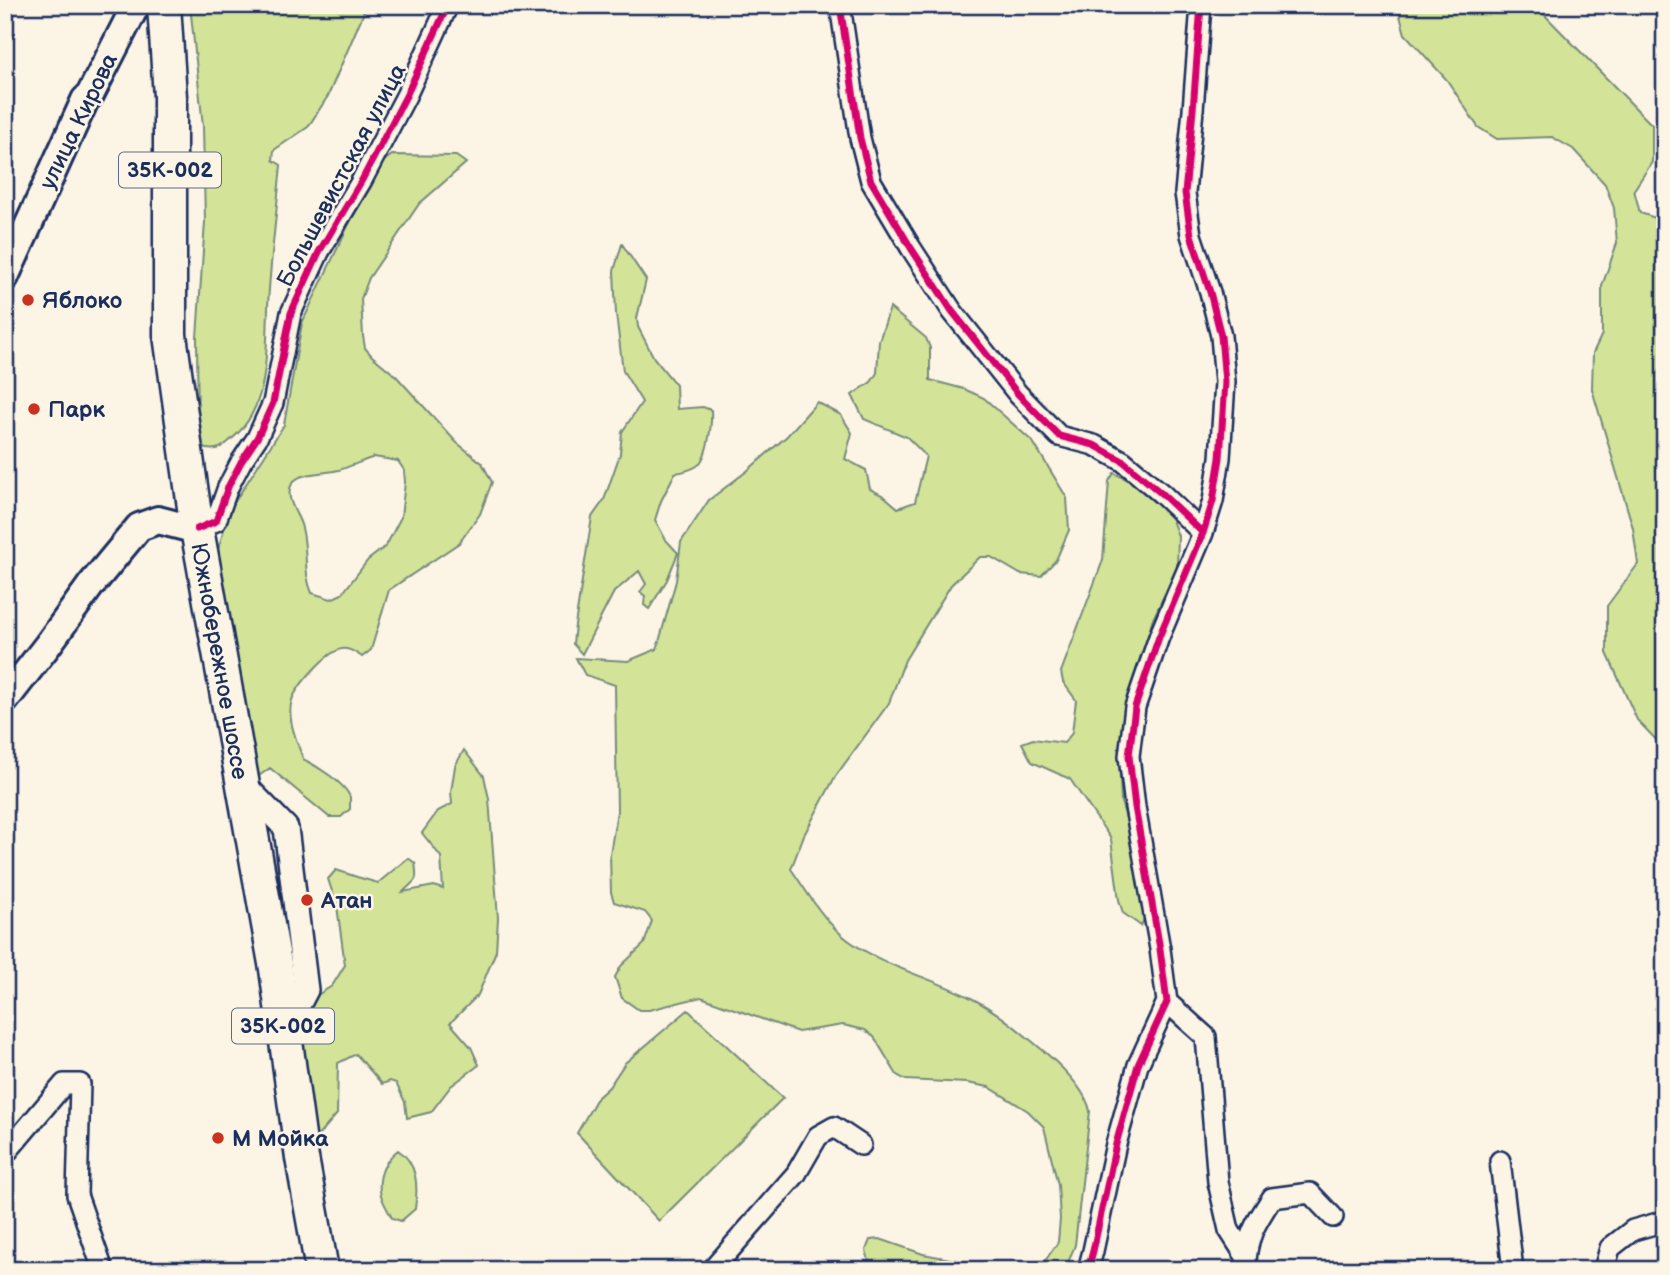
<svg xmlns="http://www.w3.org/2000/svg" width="1670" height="1275" font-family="'Balsamiq Sans',sans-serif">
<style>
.green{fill:#d3e498;stroke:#778a7b;stroke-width:2;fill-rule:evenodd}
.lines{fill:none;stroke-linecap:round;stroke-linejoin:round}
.minor-casing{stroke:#1b2f5e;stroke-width:24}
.tertiary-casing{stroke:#1b2f5e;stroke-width:28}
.secondary-casing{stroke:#1b2f5e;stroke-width:32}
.trunk-casing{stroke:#1b2f5e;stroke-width:37}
.minor{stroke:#fcf5e5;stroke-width:19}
.tertiary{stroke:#fcf5e5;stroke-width:23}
.secondary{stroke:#fcf5e5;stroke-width:26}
.trunk{stroke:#fcf5e5;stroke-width:32}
.cycleway-casing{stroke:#fcf5e5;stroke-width:11}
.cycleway{stroke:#d6006c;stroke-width:7}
.poi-dot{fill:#c8321e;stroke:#fcf5e5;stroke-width:2.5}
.labels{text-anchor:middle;stroke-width:5;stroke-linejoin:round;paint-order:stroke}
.shield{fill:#fcf5e5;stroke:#5e6a86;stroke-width:2}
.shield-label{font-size:21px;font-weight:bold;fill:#1b2f5e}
.street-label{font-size:23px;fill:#1b2f5e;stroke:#fcf5e5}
.poi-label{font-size:23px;font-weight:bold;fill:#1b2f5e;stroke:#fcf5e5;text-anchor:start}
</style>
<rect width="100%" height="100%" fill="#fcf5e5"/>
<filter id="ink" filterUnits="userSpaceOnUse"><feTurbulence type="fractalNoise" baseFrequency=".0143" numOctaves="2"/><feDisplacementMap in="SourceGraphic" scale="14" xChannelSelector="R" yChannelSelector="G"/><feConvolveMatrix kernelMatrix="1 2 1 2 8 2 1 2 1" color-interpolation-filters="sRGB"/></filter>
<g filter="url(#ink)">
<!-- green -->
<path class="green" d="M190 5H367L328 96 308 127 274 150 273 160 281 165C277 207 272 248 269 289 265 337 274 402 234 437 222 448 218 452 201 448L198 438 197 337 205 222 203 126Z
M1397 5H1535L1652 125V162L1634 190 1640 213 1665 221V749L1637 720 1607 653V606L1638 564 1633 528 1592 389 1593 353 1602 334V286L1617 243 1614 208 1605 184 1573 149 1552 137 1497 139 1478 127 1447 80 1405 34Z
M392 155 456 156 466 163 419 204 369 278 361 299 363 336 365 348 372 356 396 376 456 442 482 463 492 482 480 514 459 543 389 590 371 650 362 657C356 653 350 648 342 649 327 651 297 686 292 700 286 718 297 741 303 759 315 765 345 783 350 797 350 798 350 808 350 809L341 817H329L270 768 252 781 217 553 230 509 284 425 302 323 376 167ZM374 457 398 461 404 470 405 482 401 517 386 546 368 560 342 594 331 599 312 593C303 573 308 550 302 528 300 518 292 509 290 498 285 469 321 475 339 470 351 466 363 461 374 457Z
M622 244 646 280 637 318 638 327 654 358 676 385 677 409 703 407 711 410C712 423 708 458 697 466 691 470 682 472 675 473L661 501 655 520 666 540 678 553 667 580 649 609 644 605 645 596 640 592 646 584 639 571 614 592 582 654 573 644 575 625 592 517 604 500 620 454 622 432 642 402 623 371 616 314 614 271Z
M890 308 926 338 930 348V380L964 389 984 398 1033 442 1067 498 1069 530 1056 560 1041 576 1020 574 991 557H980L951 585 905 660 889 703 835 777 804 835 791 869C808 893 824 922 848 940 888 969 931 977 973 999 1000 1013 1022 1033 1046 1053 1062 1067 1086 1090 1090 1111L1075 1245 1065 1270H877L869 1261 866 1250 870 1240 880 1239 923 1254 977 1264 1036 1266 1045 1261 1058 1242 1060 1219 1058 1185 1044 1127 1028 1111 989 1087 967 1083 906 1080 897 1075 874 1037 865 1030 843 1025 798 1032 701 997 649 1010H639L622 998 615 977 621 966 644 944 652 921 645 912 614 902 611 892 610 854 617 811 615 685 585 675 576 658 628 661 657 649 676 581 681 542 709 500 747 471 787 436 817 402 841 415 852 433 845 459 866 470 870 489 884 496 898 508 915 502 926 456 907 437 864 419 852 395 871 382 877 373 879 341Z
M1114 473 1155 493 1165 502 1178 536 1177 568 1152 621 1119 756 1121 802 1134 844 1145 916 1141 926 1123 913 1119 900 1111 839 1070 779 1032 762 1022 743 1033 739 1064 743 1072 733 1076 700 1063 682 1061 672 1103 560 1109 481Z
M464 750 484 776 489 799 498 918 496 951 478 995 450 1023 471 1047 479 1065 451 1086 431 1112 407 1118 405 1102 396 1083 390 1081 382 1084 356 1054 338 1063 337 1114 317 1137 304 1129 293 1054 304 1009 319 994 332 986 345 965 337 906 328 879 336 870 357 877 378 883 408 858 415 863C418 883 416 879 403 892L434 886 443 889 441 857 422 833 438 811 452 804 451 792 455 766Z
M688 1010 783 1098 659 1221 577 1133 597 1098 609 1087 625 1063Z
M398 1150C418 1163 418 1187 415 1209L401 1221 392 1218C388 1210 381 1200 380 1191 378 1175 385 1160 398 1150Z"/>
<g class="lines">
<defs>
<path id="minor" d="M840 5 860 138 871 181 911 248 952 311 1018 394 1059 436 1094 445 1123 461 1162 494 1203 533
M197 529 216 521 228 487 241 462 257 438 273 403 291 313 319 252 362 180 406 96 448 5
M1167 1002 1206 1037 1218 1182 1229 1230 1245 1255
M5 1154 64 1084H80L77 1195 103 1270
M1500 1161 1513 1270
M712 1270 796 1174 818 1136 834 1127 861 1145
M1088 1270 1093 1251 1116 1144 1138 1065 1167 1002 1160 949 1135 807 1129 756 1135 707 1159 637 1203 533 1213 501 1220 458 1225 382 1221 336 1210 292 1191 235 1185 193 1193 110 1201 5
M1246 1270C1245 1239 1256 1222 1272 1198L1310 1193 1333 1217
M1604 1270 1610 1248 1633 1230 1665 1221"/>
<path id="tertiary" d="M242 783 286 828 306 990 284 1032"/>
<path id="secondary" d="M5 277 85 100 90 95 136 5
M5 700 47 646 91 585 139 527 158 520 185 527"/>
<path id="trunk" d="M164 5 170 97V335L197 529 276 969 302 1158 322 1270"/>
</defs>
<!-- minor casing -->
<use href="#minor" class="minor-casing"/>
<!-- tertiary casing -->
<use href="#tertiary" class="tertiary-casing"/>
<!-- secondary casing -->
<use href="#secondary" class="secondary-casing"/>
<!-- trunk casing -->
<use href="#trunk" class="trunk-casing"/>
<!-- minor -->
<use href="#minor" class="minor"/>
<!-- tertiary -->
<use href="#tertiary" class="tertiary"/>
<!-- secondary -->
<use href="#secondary" class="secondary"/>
<!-- trunk -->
<use href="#trunk" class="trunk"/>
<defs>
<path id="cycleway" d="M840 5 860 138 871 181 911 248 952 311 1018 394 1059 436 1094 445 1123 461 1162 494 1203 533
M197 529 216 521 228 487 241 462 257 438 273 403 291 313 319 252 362 180 406 96 448 5
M1088 1270 1093 1251 1116 1144 1138 1065 1167 1002 1160 949 1135 807 1129 756 1135 707 1159 637 1203 533 1213 501 1220 458 1225 382 1221 336 1210 292 1191 235 1185 193 1193 110 1201 5"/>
</defs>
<!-- cycleway casing -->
<use href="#cycleway" class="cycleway-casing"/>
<!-- cycleway -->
<use href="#cycleway" class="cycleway"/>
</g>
</g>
<!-- markers -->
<g class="poi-dot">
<circle cx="28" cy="300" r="7"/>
<circle cx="34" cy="409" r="7"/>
<circle cx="307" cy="900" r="7"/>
<circle cx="218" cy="1138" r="7"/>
</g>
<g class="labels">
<!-- shield labels -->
<g class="shield">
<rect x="119" y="152.5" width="102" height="35" rx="5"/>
<rect x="232" y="1008.5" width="102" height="35" rx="5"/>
</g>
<g class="shield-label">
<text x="170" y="177">35К-002</text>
<text x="283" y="1033">35К-002</text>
</g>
<!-- street labels -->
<g class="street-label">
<text transform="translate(78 121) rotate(-64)" y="8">улица Кирова</text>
<text transform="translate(341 175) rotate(-62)" y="8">Большевистская улица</text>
<text transform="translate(220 661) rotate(80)" y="8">Южнобережное шоссе</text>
</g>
<!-- poi labels -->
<g class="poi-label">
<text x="42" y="308">Яблоко</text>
<text x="48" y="417">Парк</text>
<text x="321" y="908">Атан</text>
<text x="232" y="1146">М Мойка</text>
</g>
</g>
<!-- margin -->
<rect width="1670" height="1275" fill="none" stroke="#fcf5e5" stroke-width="28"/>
<rect x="14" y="14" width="1642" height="1247" fill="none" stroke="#1b2f5e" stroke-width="2.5" filter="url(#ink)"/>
</svg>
